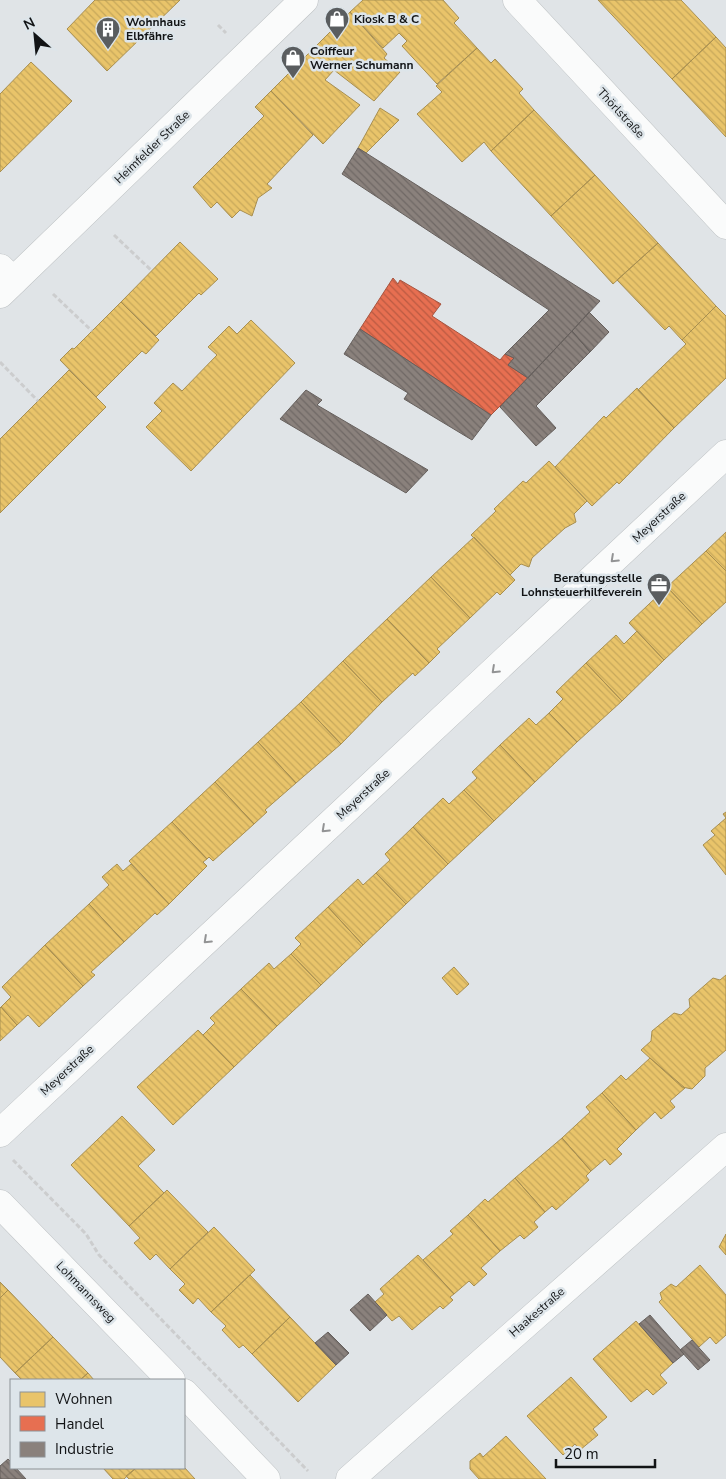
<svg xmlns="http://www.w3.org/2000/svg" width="726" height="1479" font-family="'Nunito Sans',sans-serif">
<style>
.homes{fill:url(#homes-back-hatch);stroke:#a88f51}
.shops{fill:url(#shops-back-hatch);stroke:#a7543f}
.industry{fill:url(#industry-back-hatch);stroke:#66605d}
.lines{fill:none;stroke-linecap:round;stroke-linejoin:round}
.minor-casing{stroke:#bdc1c3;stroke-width:29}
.tertiary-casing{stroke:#bdc1c3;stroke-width:29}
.path{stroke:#cccdce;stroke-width:3;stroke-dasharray:5 2.5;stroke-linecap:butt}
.minor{stroke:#fafbfb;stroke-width:28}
.tertiary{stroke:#fafbfb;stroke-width:28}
.oneway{stroke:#929394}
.labels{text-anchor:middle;stroke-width:5;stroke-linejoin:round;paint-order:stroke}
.poi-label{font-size:12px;font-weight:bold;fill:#121416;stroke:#dde5ea;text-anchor:start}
.street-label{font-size:12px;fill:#121416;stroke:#dde5ea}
</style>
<defs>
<pattern id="homes-back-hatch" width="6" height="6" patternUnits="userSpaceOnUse" patternTransform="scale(1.25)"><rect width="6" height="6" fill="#e9c46a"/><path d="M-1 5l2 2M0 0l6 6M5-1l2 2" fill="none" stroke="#c7a85b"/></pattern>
<pattern id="shops-back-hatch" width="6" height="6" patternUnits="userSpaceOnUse" patternTransform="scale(1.25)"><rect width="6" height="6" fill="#e76f51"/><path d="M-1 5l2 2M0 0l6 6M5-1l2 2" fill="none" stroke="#ba5a42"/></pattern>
<pattern id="industry-back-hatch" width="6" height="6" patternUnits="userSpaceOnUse" patternTransform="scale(1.25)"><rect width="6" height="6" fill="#8a817c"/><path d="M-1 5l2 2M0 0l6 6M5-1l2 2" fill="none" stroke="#6f6865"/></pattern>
</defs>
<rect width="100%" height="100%" fill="#e0e4e7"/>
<!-- homes -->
<path class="homes" d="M95 0H180L107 71 67 29Z
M363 0H443L459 18 454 23 477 48 437 84 402 46 407 41 399 33 383 48 350 12Z
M598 0H681L716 37 672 79Z
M350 12 387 54 384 58 400 72 374 101 334 70 325 80 360 105 323 144 271 91Z
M716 37 726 48V137L672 79Z
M477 48 491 63 495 59 523 89 519 93 534 110 491 151 484 142 462 162 417 114 442 92 436 86Z
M31 62 72 101 0 172V94Z
M271 91 313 135 267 184 272 188 258 198 252 216 240 210 232 218 217 202 211 208 193 187 264 116 255 107Z
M380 108 399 120 366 153 358 148Z
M534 110 595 175 551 216 491 151Z
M595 175 658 243 613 284 551 216Z
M180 242 218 279 201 295 199 293 156 336 121 302Z
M658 243 716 306 682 340 669 326 665 330 617 280Z
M121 302 159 340 146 354 142 351 96 397 60 360 72 348 74 349Z
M716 306 726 316V378L674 428 638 390 686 344 682 340Z
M251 320 295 363 191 471 146 427 162 411 154 403 173 383 182 391 217 355 208 347 229 326 237 334Z
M69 370 106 407 0 513V439Z
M637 388 674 428 619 484 617 482 592 506 555 467 604 416 606 418Z
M549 461 587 501 574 514 576 522 565 528 532 558 529 567 521 564 510 575 471 535 496 511 494 509 523 481 526 483Z
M726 532V571L706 551Z
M474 537 515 580 500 595 497 592 470 618 431 577Z
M706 551 726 571V602L702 624 667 587Z
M431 577 470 618 437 649 440 652 429 663 387 619Z
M667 587 702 624 664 660 629 623Z
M387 619 429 663 415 676 413 673 382 702 343 661Z
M637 631 664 660 622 701 586 663 616 635 624 644Z
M343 661 382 702 341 744 301 702Z
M586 663 622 701 577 742 549 713 563 699 556 692Z
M301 702 341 744 296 783 258 742Z
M549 713 577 742 535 782 500 745 529 718 536 725Z
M258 742 296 783 265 810 267 812 254 824 215 782Z
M500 745 535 782 494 821 464 790 477 778 472 772Z
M215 782 254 824 213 861 209 857 207 859 172 822Z
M464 790 494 821 448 864 413 827 443 798 449 804Z
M726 812V875L703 845 715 835 711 831 726 818 723 814Z
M172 822 207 859 203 862 207 866 169 904 129 861Z
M413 827 448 864 406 904 376 873 390 860 385 854Z
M117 864 123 871 131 864 169 904 157 915 155 913 124 942 89 904 109 885 102 877Z
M376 873 406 904 363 945 328 907 358 879 363 885Z
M89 904 124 942 91 972 95 975 83 986 45 945Z
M328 907 363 945 321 985 291 954 301 944 295 938Z
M45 945 83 986 39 1027 28 1015 17 1025 1 1007 11 997 2 987Z
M291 954 321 985 277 1026 241 989 269 963 274 969Z
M454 967 469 984 457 995 442 978Z
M726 975V1050L705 1068V1076L692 1089 682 1087 641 1050 651 1041 652 1031 674 1013 681 1015 690 1007 689 999 713 978 720 980Z
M241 989 277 1026 234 1067 203 1035 215 1023 210 1018Z
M1 1007 17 1025 0 1041V1008Z
M198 1030 234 1067 173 1125 137 1087Z
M650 1058 685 1088 670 1101 675 1107 661 1119 655 1112 636 1130 602 1093 621 1075 626 1080Z
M602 1093 636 1130 617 1149 622 1154 610 1165 605 1159 591 1171 562 1138 590 1112 586 1107Z
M122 1116 155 1150 138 1166 164 1193 129 1226 71 1165Z
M562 1138 591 1171 586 1176 589 1180 556 1210 552 1206 545 1212 515 1178Z
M515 1178 545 1212 534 1222 538 1227 524 1239 520 1235 500 1251 468 1215 485 1199 488 1202Z
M167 1190 208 1232 170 1269 156 1254 150 1260 134 1243 140 1238 129 1226Z
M468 1215 500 1251 481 1268 487 1274 474 1286 469 1281 454 1294 423 1260 453 1234 450 1231Z
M214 1227 255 1270 211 1312 198 1298 193 1304 179 1290 185 1284 170 1269Z
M726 1234V1255L719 1247Z
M418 1255 454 1294 450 1297 453 1300 443 1309 440 1306 412 1330 399 1316 392 1321 375 1302 384 1294 380 1289Z
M700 1265 726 1295V1335L716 1344 710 1337 699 1347 659 1302 662 1299 660 1293 671 1284 676 1287Z
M250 1275 290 1317 252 1354 243 1345 239 1348 222 1330 226 1326 211 1312Z
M0 1282 8 1290 0 1298Z
M8 1290 53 1337 15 1373 0 1357V1298Z
M290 1317 336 1365 298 1402 252 1354Z
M636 1321 673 1363 660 1375 667 1383 653 1395 647 1389 631 1402 593 1359Z
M53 1337 88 1373 80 1380H22L15 1373Z
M88 1373 94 1380H80Z
M571 1377 607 1417 593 1429 598 1435 580 1450 575 1444 563 1455 527 1416Z
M506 1436 546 1479H479L470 1469V1461L480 1453 483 1457Z
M184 1467 195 1479H129L126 1476 136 1468Z
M103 1468H136L124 1479H113Z"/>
<!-- shops -->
<path class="shops" d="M393 278 398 284 400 280 441 304 432 316 500 360 505 354 514 358 508 365 528 378 491 415 360 329Z"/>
<!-- industry -->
<path class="industry" d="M358 148 366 153 600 301 528 378 508 365 514 358 505 354 549 310 342 174Z
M589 312 609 332 590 352 572 331Z
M360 329 491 415 472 440 404 399 408 393 344 354Z
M572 331 590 352 536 406 556 428 536 446 500 407Z
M306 390 322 400 317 405 428 470 406 493 280 419Z
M368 1294 387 1315 370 1331 350 1310Z
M650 1315 684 1354 673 1363 639 1324Z
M328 1332 349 1353 336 1365 315 1343Z
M692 1340 710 1360 698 1370 680 1350Z
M8 1459 11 1462V1468H16L26 1479H0V1466Z"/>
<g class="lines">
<defs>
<path id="minor" d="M517 0 726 225
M0 268 13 281
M0 1133 726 454
M350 1479 726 1147"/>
<path id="tertiary" d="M0 294 304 0
M0 1204 171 1380
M184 1393 266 1479"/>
</defs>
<!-- minor casing -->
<use href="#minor" class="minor-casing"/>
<!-- tertiary casing -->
<use href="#tertiary" class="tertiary-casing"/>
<!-- path -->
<path class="path" d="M218 25 226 33
M114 235 152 271
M53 294 92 331
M0 362 38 401
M13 1160 86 1234 99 1255 308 1471"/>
<!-- minor -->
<use href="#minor" class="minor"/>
<!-- tertiary -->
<use href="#tertiary" class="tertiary"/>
</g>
<!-- one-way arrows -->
<defs><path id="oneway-chevron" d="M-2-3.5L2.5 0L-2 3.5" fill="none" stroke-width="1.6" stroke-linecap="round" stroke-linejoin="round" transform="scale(1.25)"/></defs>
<g class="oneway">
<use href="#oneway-chevron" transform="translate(614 559) rotate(137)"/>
<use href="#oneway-chevron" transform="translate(495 670) rotate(137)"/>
<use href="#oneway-chevron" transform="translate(325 829) rotate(137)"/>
<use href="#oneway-chevron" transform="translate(207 940) rotate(137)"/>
</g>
<!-- icons -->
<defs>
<symbol id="shop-pin" viewBox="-11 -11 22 30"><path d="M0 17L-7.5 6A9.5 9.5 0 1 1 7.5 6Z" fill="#5a5d5f" stroke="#dde5ea"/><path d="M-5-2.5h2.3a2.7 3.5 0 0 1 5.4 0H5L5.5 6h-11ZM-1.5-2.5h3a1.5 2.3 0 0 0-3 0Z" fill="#fff"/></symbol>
<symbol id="building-pin" viewBox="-11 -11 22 30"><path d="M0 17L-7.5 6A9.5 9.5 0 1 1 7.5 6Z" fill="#5a5d5f" stroke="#dde5ea"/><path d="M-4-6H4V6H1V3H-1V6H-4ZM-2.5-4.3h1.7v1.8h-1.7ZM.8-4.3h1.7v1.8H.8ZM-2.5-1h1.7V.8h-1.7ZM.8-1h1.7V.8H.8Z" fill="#fff"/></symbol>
<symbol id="office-pin" viewBox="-11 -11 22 30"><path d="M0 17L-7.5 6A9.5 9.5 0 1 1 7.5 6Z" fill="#5a5d5f" stroke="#dde5ea"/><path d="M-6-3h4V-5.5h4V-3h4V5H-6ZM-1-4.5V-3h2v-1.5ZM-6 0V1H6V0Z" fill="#fff"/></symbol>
</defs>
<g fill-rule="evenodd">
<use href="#shop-pin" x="323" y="5" width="28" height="38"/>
<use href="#building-pin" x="94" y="15" width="28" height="38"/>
<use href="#shop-pin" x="279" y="44" width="28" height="38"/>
<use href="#office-pin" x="645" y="571" width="28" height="38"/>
</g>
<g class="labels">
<!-- poi labels -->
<g class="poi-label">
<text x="354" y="23">Kiosk B &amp; C</text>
<text x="126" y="26">Wohnhaus<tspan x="126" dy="14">Elbfähre</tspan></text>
<text x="310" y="55">Coiffeur<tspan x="310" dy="14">Werner Schumann</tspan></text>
<text x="642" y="582" text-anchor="end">Beratungsstelle<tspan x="642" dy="14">Lohnsteuerhilfeverein</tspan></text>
</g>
<!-- street labels -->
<g class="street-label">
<text transform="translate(621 113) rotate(47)" y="4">Thörlstraße</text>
<text transform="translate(152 147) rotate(-44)" y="4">Heimfelder Straße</text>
<text transform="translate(659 517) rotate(-43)" y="4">Meyerstraße</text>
<text transform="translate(363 794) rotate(-43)" y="4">Meyerstraße</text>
<text transform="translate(67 1070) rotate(-43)" y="4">Meyerstraße</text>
<text transform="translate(86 1292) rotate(46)" y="4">Lohmannsweg</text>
<text transform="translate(537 1312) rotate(-41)" y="4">Haakestraße</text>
</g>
</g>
<!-- legend -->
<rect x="10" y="1379" width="175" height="90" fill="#dde5ea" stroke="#8c9195"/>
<rect x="20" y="1392" width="25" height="15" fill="#e9c46a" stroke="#8c9195"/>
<text x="55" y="1404" font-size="15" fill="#121416">Wohnen</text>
<rect x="20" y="1416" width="25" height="15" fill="#e76f51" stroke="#8c9195"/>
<text x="55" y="1429" font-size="15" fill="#121416">Handel</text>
<rect x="20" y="1442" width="25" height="15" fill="#8a817c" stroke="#8c9195"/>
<text x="55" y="1454" font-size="15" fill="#121416">Industrie</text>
<!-- north arrow -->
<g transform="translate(35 35) rotate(333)" stroke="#dde5ea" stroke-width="4" paint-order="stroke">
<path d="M0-4L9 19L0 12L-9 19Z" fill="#121416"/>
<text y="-8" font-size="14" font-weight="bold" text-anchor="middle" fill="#121416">N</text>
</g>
<!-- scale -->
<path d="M556 1459v8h99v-8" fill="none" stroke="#121416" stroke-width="2.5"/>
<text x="564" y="1459" font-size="15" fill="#121416" stroke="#dde5ea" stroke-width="4" paint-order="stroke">20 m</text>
</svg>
